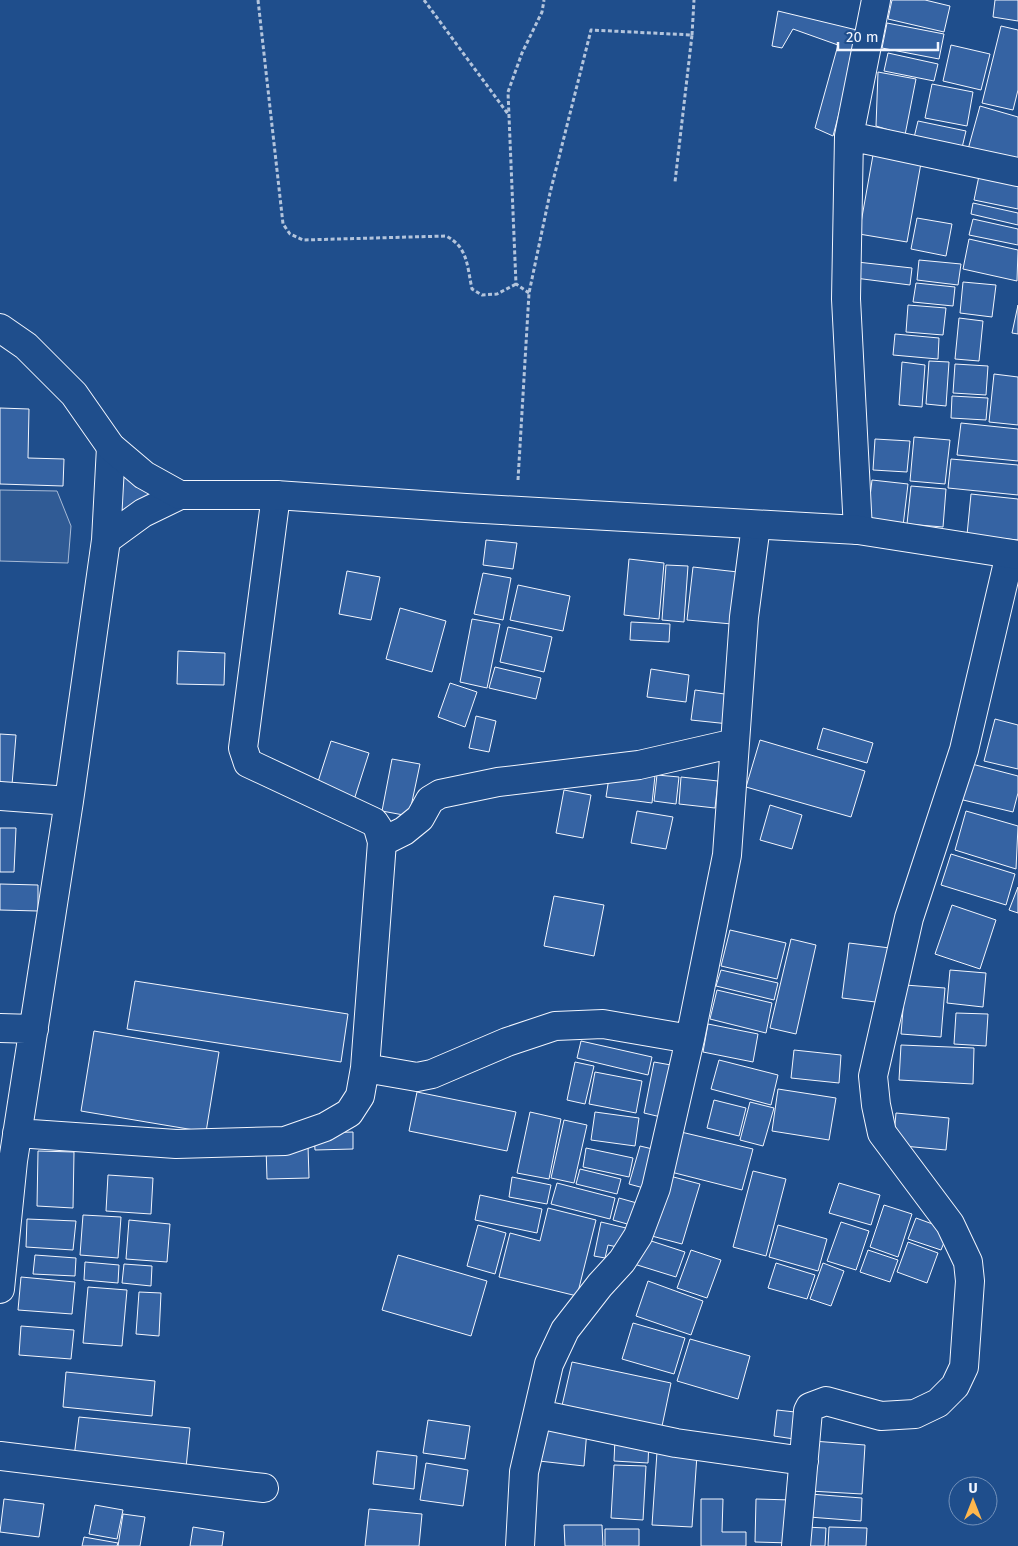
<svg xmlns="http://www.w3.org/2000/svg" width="1018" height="1546" font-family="'Fira Sans',sans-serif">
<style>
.built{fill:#305b95;stroke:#a8bbd7}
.building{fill:#3563a3;stroke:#f2f6ff}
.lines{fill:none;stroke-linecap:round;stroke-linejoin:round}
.street-casing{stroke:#f2f6ff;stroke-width:30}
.secondary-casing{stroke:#f2f6ff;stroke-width:30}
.path{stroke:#b3c4dc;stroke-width:3;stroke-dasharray:4 2.5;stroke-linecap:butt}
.street{stroke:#1f4e8c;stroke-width:28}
.secondary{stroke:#1f4e8c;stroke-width:28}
</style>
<rect width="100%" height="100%" fill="#1f4e8c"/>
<!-- built -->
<path class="built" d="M0 490 57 491 71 526 68 563 0 561Z"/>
<!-- building -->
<path class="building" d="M892 0H925L950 6 944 32 888 19Z
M995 0H1018V21L993 17Z
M778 11 861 31 833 136 815 128 838 45 793 29 782 48 772 46Z
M887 23 944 34 939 59 882 48Z
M1001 26 1018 30V90L1013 110 982 103Z
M951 45 990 54 981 90 943 81Z
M888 53 938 64 934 81 884 71Z
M878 72 916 79 905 135 876 126Z
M932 84 973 92 967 126 925 118Z
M980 106 1018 117V168L967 153Z
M918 121 966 131 960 156 912 146Z
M873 155 921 163 907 242 859 234Z
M981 166 1018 174V209L974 200Z
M973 203 1018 213V225L971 214Z
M917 218 952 224 946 256 911 249Z
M973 219 1018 229V245L969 235Z
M969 239 1018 250 1017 281 963 269Z
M919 260 961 264 958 285 917 280Z
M857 262 912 268 910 285 855 278Z
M963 282 996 285 992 317 960 313Z
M916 283 955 287 953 306 913 302Z
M908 305 946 308 943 335 906 332Z
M1018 305V334L1012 333Z
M959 318 983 321 979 361 955 359Z
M895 334 939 338 938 359 893 355Z
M929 361 949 362 946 406 926 404Z
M902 362 925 365 922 407 899 405Z
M955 364 988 366 986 395 953 393Z
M994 374 1018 377V425L989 422Z
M952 396 988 398 986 420 951 418Z
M0 408 29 409 28 458 64 459 63 486 0 484Z
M961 423 1018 429V461L957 455Z
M914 437 950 440 945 484 910 481Z
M875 439 910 441 907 472 873 470Z
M951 459 1018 465V495L948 488Z
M125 469 159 489 118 521Z
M872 480 908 484 903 526 867 522Z
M911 486 946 489 943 527 907 524Z
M971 494 1018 499V540L967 535Z
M486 540 517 543 513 569 483 565Z
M629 559 664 563 659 619 624 615Z
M666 565 688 566 684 622 662 620Z
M693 567 738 572 732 624 687 620Z
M347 571 380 577 371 620 339 614Z
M483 573 511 578 503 620 474 614Z
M518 585 570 596 563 631 510 620Z
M400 608 446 621 432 672 386 659Z
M472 619 500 624 487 688 460 682Z
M631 622 670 624 669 642 630 640Z
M508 627 552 637 544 672 500 662Z
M178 651 225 653 224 685 177 684Z
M495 667 541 678 536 699 489 688Z
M651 669 689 675 686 702 647 697Z
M450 683 477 692 465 727 438 717Z
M695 690 732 695 729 724 691 720Z
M476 716 496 721 489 752 469 748Z
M995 719 1018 725V769L984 761Z
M823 728 873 743 867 763 817 749Z
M0 734 16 735 12 785 0 784Z
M760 740 865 771 851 817 746 787Z
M331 741 369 753 354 800 316 788Z
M392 759 420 764 409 816 382 811Z
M968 763 1018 776V793L1013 812 959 799Z
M610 771 655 776 652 803 606 797Z
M657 775 679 777 676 804 654 801Z
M681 777 718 781 715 808 679 804Z
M564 790 591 795 583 838 556 833Z
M770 805 802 815 792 849 760 840Z
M637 811 673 817 666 849 631 843Z
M966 811 1018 826 1016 869 955 850Z
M0 828H16L14 872H0Z
M951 854 1015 874 1006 905 941 885Z
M0 884 38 885V911L0 910Z
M1018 887V913L1009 910Z
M554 896 604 905 594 956 544 946Z
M952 905 996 920 980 969 935 954Z
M730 930 786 943 777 979 721 966Z
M791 939 816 945 796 1034 770 1028Z
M849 943 890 948 884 1003 842 998Z
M721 970 778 983 774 1000 716 986Z
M950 970 986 973 983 1007 947 1003Z
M135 981 348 1014 341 1062 127 1029Z
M905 985 945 988 941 1037 901 1034Z
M717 990 772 1003 766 1033 710 1019Z
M956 1013 988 1014 986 1046 954 1044Z
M708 1024 758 1034 753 1062 703 1052Z
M94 1031 219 1052 206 1132 81 1111Z
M581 1041 652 1057 648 1075 577 1058Z
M901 1045 974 1048 973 1084 899 1080Z
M794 1050 841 1055 839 1083 791 1078Z
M719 1060 778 1075 771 1105 711 1089Z
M575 1062 594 1066 585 1104 567 1100Z
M654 1062 671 1065 661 1117 644 1113Z
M595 1072 642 1081 636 1113 589 1104Z
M778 1089 836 1098 829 1140 772 1131Z
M417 1092 516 1112 507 1151 409 1131Z
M714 1100 746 1108 739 1136 707 1128Z
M750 1102 774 1108 763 1146 740 1140Z
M530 1112 561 1119 549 1179 517 1173Z
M595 1112 639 1118 635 1146 591 1140Z
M896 1113 949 1118 946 1150 893 1145Z
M564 1120 587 1125 574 1183 551 1178Z
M353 1132V1149L315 1150 314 1133Z
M681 1132 753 1149 742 1190 671 1172Z
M308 1146 309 1178 267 1179 266 1147Z
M640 1146 661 1151 651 1190 629 1184Z
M586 1148 633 1158 629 1177 583 1167Z
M38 1151 74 1152 73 1208 37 1206Z
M580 1169 621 1179 617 1194 576 1184Z
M753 1171 786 1179 766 1256 733 1247Z
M108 1175 153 1178 151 1214 106 1211Z
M666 1175 700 1184 682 1244 648 1235Z
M512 1177 551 1185 547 1204 509 1197Z
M557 1183 615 1198 610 1219 551 1204Z
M839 1183 880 1195 871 1225 829 1213Z
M480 1195 542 1209 537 1233 475 1220Z
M619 1198 644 1205 638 1227 613 1220Z
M884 1205 912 1214 898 1257 870 1247Z
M548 1208 596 1220 577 1296 499 1277 510 1233 540 1241Z
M83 1215 121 1217 118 1258 80 1255Z
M916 1218 949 1230 941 1250 908 1239Z
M27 1219 76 1221 73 1250 26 1247Z
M129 1220 170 1224 167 1262 126 1259Z
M601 1222 626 1228 622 1248 608 1245 605 1258 594 1256Z
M841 1222 869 1231 856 1270 827 1261Z
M478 1225 506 1233 495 1274 467 1266Z
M778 1225 827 1239 818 1271 769 1257Z
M642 1238 685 1252 676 1277 634 1264Z
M908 1242 938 1253 927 1283 897 1272Z
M691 1250 721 1260 707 1298 677 1288Z
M868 1250 898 1260 890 1282 860 1272Z
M35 1255 76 1258 75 1276 33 1274Z
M398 1255 487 1281 471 1336 382 1310Z
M85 1262 119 1265 118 1283 84 1280Z
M776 1263 815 1275 807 1299 768 1288Z
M823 1263 844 1271 831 1306 810 1299Z
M124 1264 152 1266 151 1286 122 1283Z
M21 1277 75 1282 72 1314 18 1310Z
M648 1281 703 1301 691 1335 636 1316Z
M88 1287 127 1290 122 1346 83 1343Z
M139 1292 161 1293 159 1336 136 1334Z
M633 1323 685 1338 674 1374 622 1359Z
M21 1326 74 1330 71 1359 19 1355Z
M690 1339 750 1356 738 1399 677 1381Z
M572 1362 671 1383 661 1431 561 1410Z
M66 1372 155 1381 152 1416 63 1407Z
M777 1410 804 1413 801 1440 774 1436Z
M79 1417 190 1428 186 1468 74 1457Z
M428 1420 470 1426 465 1459 423 1453Z
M543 1425 587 1430 584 1466 539 1461Z
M615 1439 649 1441 648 1463 614 1461Z
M813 1441 865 1445 862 1494 810 1491Z
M377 1451 417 1456 414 1489 373 1484Z
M657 1452 697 1455 692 1527 652 1525Z
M426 1463 468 1470 463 1506 420 1500Z
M614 1465 646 1466 643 1520 611 1518Z
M810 1494 862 1498 861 1521 809 1517Z
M4 1499 44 1504 39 1537 0 1532Z
M701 1499H723L722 1532H746V1546H701Z
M756 1499 792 1500 791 1543 755 1542Z
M95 1505 123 1510 117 1539 89 1534Z
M369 1509 422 1514 419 1546H365Z
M123 1514 145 1517 140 1546H118Z
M564 1525H602L603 1546H565Z
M193 1527 224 1532 222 1546H190Z
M805 1527 826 1528 825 1546H804Z
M829 1527 867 1528 866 1546H828Z
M605 1529H639V1546H605Z
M84 1537 118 1543 117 1546H82Z"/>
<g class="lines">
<defs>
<path id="street" d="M849 136 1018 172
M858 530 846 299 849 136 876 0
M106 540 143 513 180 495
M0 796 69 801
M382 842 404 831 420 818 430 800 440 794 498 782 639 765 735 743
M0 1028 34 1029
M365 1068 417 1077 432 1074 507 1042 555 1026 603 1024 690 1039
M17 1133 176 1144 285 1141 325 1127 349 1113 360 1096 365 1068 382 842 378 828 374 822 248 763 243 748 276 495
M0 1289 13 1161 69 801 106 540 111 447
M538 1414 676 1443 804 1461
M0 1456 264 1488
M520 1546 524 1472 549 1364 565 1330 600 1285 622 1261 638 1236 656 1188 690 1039 727 855 744 617 756 525
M796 1546 808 1411 810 1407 826 1401 881 1416 915 1414 938 1403 955 1386 964 1367 970 1281 968 1262 950 1224 882 1133 876 1105 873 1076 909 918 964 750 1010 554"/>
<path id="secondary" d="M0 328 26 346 74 394 111 447 144 475 180 495H276L466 508 858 530 1018 555"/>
</defs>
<!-- street casing -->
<use href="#street" class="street-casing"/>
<!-- secondary casing -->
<use href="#secondary" class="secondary-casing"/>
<!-- path -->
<path class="path" d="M258 0 283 224 290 234 303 240 446 236C468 247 467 266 472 289L482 295 497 294 516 284
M424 0 508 114
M692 35 694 0
M529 293 516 284 508 92 522 53 542 12 544 0
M518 480 529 293 550 193 591 30 692 35 675 182"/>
<!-- street -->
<use href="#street" class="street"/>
<!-- secondary -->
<use href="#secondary" class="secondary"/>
</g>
<!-- north arrow -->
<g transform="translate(973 1501)"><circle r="24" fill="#1f4e8c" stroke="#7391ba"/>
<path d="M0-4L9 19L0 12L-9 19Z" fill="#ffb74d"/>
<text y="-8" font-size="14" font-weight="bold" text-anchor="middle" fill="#f2f6ff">U</text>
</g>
<!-- scale -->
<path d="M838 42v8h100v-8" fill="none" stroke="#f2f6ff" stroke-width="2.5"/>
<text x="846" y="42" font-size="15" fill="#f2f6ff" stroke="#1f4e8c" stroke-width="4" paint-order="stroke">20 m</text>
</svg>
